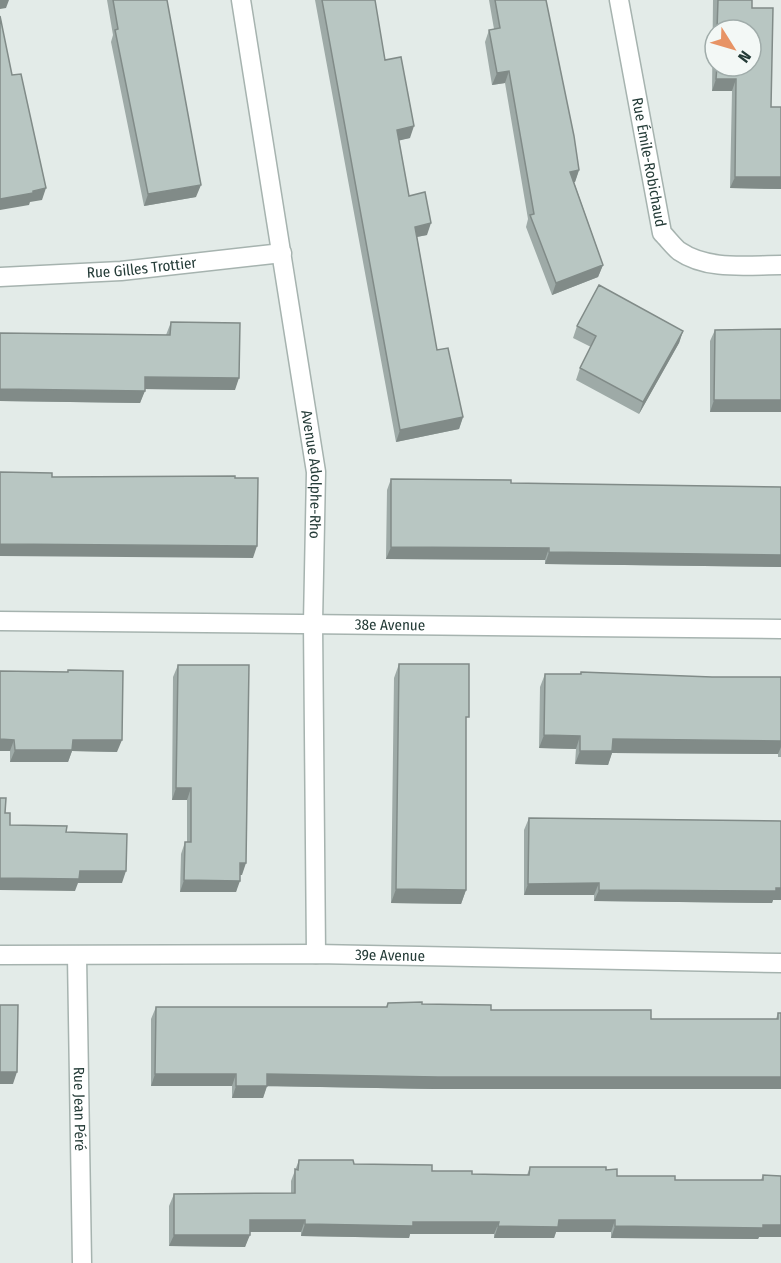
<svg xmlns="http://www.w3.org/2000/svg" width="781" height="1263" font-family="'Fira Sans Condensed',sans-serif">
<style>
.lines{fill:none;stroke-linecap:round;stroke-linejoin:round}
.minor-casing{stroke:#a6b3af;stroke-width:21}
.minor{stroke:#fff;stroke-width:18}
.wall{fill:#9eaaa7;fill-rule:evenodd}
.shaded-wall{fill:#818b88}
.building{fill:#b8c6c2;stroke:#818b88;stroke-width:1.5}
.labels{text-anchor:middle;stroke-width:4.5;stroke-linejoin:round;paint-order:stroke}
.street-label{font-size:15px;fill:#243b37;stroke:#f3f8f6}
</style>
<rect width="100%" height="100%" fill="#e3ebe8"/>
<g class="lines">
<defs>
<g id="minor">
<path id="s1" d="M241 0 316 472 313 623 316 954"/>
<path id="s2" d="M619 0 662 233C668 239 673 246 679 251 708 271 748 265 781 265"/>
<path id="s3" d="M0 277 121 271 282 253"/>
<path id="s4" d="M0 621 781 629"/>
<path id="s5" d="M0 955 316 954 781 963"/>
<path id="s6" d="M77 956 82 1263"/>
</g>
</defs>
<!-- minor casing -->
<use href="#minor" class="minor-casing"/>
<!-- minor -->
<use href="#minor" class="minor"/>
</g>
<!-- wall -->
<path class="wall" d="M107 0H167L196 197 144 206 111 42 113 35Z
M315 0H375L385 60 410 138 399 140 409 196 427 235 417 237 437 350 463 417 459 429 396 442Z
M489 0H546L579 170 575 182H574L603 265 598 277 552 295 526 227 528 219 505 83 492 85 485 42 489 30 494 29Z
M713 0H752V8L771 107H781V189L730 188 732 91H712ZM715 30H751V66H715Z
M171 322 235 390 145 389 140 403 0 401V333L166 335Z
M577 326 683 331 679 343 639 414 576 380 580 368 591 347 573 338Z
M781 329V412H710V341L715 330Z
M391 479 511 483 781 487V567L545 564V560L386 559 387 490Z
M399 664 466 726V890L461 904 391 903 394 678Z
M178 665 242 875H240L236 892H180L181 854 185 842H187V800H172L173 677Z
M68 670 117 752 72 751 68 762H10V751H0L67 672Z
M581 672 712 677H781V757H778V754L612 753 608 765 575 764 576 749 539 748 540 687 545 674H580Z
M529 818 781 821V900H773L772 903 594 901V895H524V830Z
M388 1003 422 1004 491 1010 651 1019H776L778 1013H781L750 1088 433 1089 267 1086 263 1098H232V1086H151V1019L156 1007H386Z
M299 1160 354 1164 472 1174 527 1175 530 1167 606 1170 617 1176 675 1180H761L763 1175 759 1237 758 1239 611 1238V1232H556L554 1238H494V1234H410L409 1238 301 1236V1232H250L245 1247 169 1246V1206L174 1194 291 1193V1181Z"/>
<!-- shaded-wall -->
<path class="shaded-wall" d="M0 0H9L6 8 0 9Z
M509 71 505 83 492 85 497 73Z
M716 79H736L732 91H712Z
M414 126 410 138 393 142 397 130Z
M579 170 575 182 566 184 570 172Z
M735 177H781V189L730 188Z
M201 185 196 197 144 206 148 194Z
M46 188 42 200 30 202 29 205 0 210V199Z
M431 223 427 235 411 238 415 227Z
M603 265 598 277 552 295 556 283Z
M683 331 679 343 639 414 643 402Z
M145 377 239 378 235 390 141 389Z
M0 389 145 391 140 403 0 401Z
M714 400H781V412H710Z
M463 417 459 429 396 442 400 430Z
M0 544 257 546 253 558 0 556Z
M391 547 549 548 545 560 386 559Z
M549 552 781 555V567L545 564Z
M544 735 580 736 576 749 539 748Z
M0 739 14 740 10 751H0Z
M613 739 781 741V747L778 754 612 753 608 765 575 764 580 751Z
M73 740H122L117 752 72 751 68 762H10L15 750Z
M176 788H191L187 800H172Z
M240 863H246L242 875H236Z
M80 871H126L122 883H78L75 891 0 890V878Z
M184 880 240 881 236 892H180Z
M599 883 594 895H524L528 884Z
M781 888V900H773L772 903 594 901 599 890Z
M396 889 466 890 461 904 391 903Z
M0 1072H17L13 1084H0Z
M155 1074H236L232 1086H151Z
M267 1074 781 1077V1089H433L263 1086Z
M236 1086H267L263 1098H232Z
M250 1220H305L301 1232H245Z
M559 1220H615L611 1232H556L554 1238H494L498 1226Z
M413 1222H499L494 1234H410L409 1238 301 1236 305 1224Z
M781 1225V1237H759L758 1239 611 1238 615 1226Z
M174 1235H250L245 1247 169 1246Z"/>
<!-- building -->
<path class="building" d="M113 0H167L201 185 148 194 115 30 118 29Z
M322 0H375L385 60 401 57 414 126 397 130 409 196 425 192 431 223 415 227 437 350 448 348 463 417 400 430Z
M495 0H546L574 136 579 170 570 172 603 265 556 283 530 215 534 214 509 71 497 73 489 30 500 28Z
M718 0H752V8H773L771 107H781V177H735L736 79H716L717 66H751V30H717Z
M0 16 12 75 21 74 46 188 33 191V193L0 199Z
M599 285 683 331 643 402 580 368 596 336 577 326Z
M171 322 240 323 239 378 145 377V391L0 389V333L170 335Z
M781 329V400H714L715 330Z
M0 472 52 473V477L235 476V478H258L257 546 0 544Z
M391 479 511 480V483L781 487V555L549 552V548L391 547Z
M399 664H469V717H466V890L396 889Z
M178 665H249L246 863H240V881L184 880 185 842H191V788H176Z
M68 670 123 671 122 740H73L72 750H15L14 740 0 739V671L68 672Z
M581 672 712 677H781V741L613 739 612 751H580V736L544 735 545 674H581Z
M0 798H6L5 813H10V825L67 826 66 832 127 834 126 871H80L79 879 0 878Z
M529 818 781 821V888H776V891L599 890V883L528 884Z
M422 1002V1004L491 1005V1010H651V1019H778V1013H781V1077H438L267 1074V1086H236V1074H155L156 1007H387L388 1003Z
M0 1005H18L17 1072H0Z
M299 1160H353L354 1164 432 1165V1171H472V1174L529 1175 530 1167H606V1170L617 1169V1176H675V1180H763V1175L781 1176V1225H763V1228L615 1226V1220H559L558 1227 498 1226 499 1222H413V1226L305 1224V1220H250V1235H174V1194L295 1193V1169L298 1170Z"/>
<g class="labels">
<!-- street labels -->
<g class="street-label">
<text dy="5" stroke="none"><textPath href="#s2" startOffset="165">Rue Émile-Robichaud</textPath></text>
<text dy="5" stroke="none"><textPath href="#s3" startOffset="142">Rue Gilles Trottier</textPath></text>
<text dy="5" stroke="none"><textPath href="#s1" startOffset="480">Avenue Adolphe-Rho</textPath></text>
<text dy="5" stroke="none"><textPath href="#s4" startOffset="390">38e Avenue</textPath></text>
<text dy="5" stroke="none"><textPath href="#s5" startOffset="390">39e Avenue</textPath></text>
<text dy="5" stroke="none"><textPath href="#s6" startOffset="153">Rue Jean Péré</textPath></text>
</g>
</g>
<!-- north arrow -->
<g transform="translate(733 48) rotate(127)"><circle r="28" fill="#f3f8f6" stroke="#a0acaa" stroke-width="1.5"/>
<path d="M0-4.5L10 22L0 15L-10 22Z" fill="#e79365"/>
<text y="-9" font-size="16" font-weight="bold" text-anchor="middle" fill="#243b37">N</text>
</g>
</svg>
